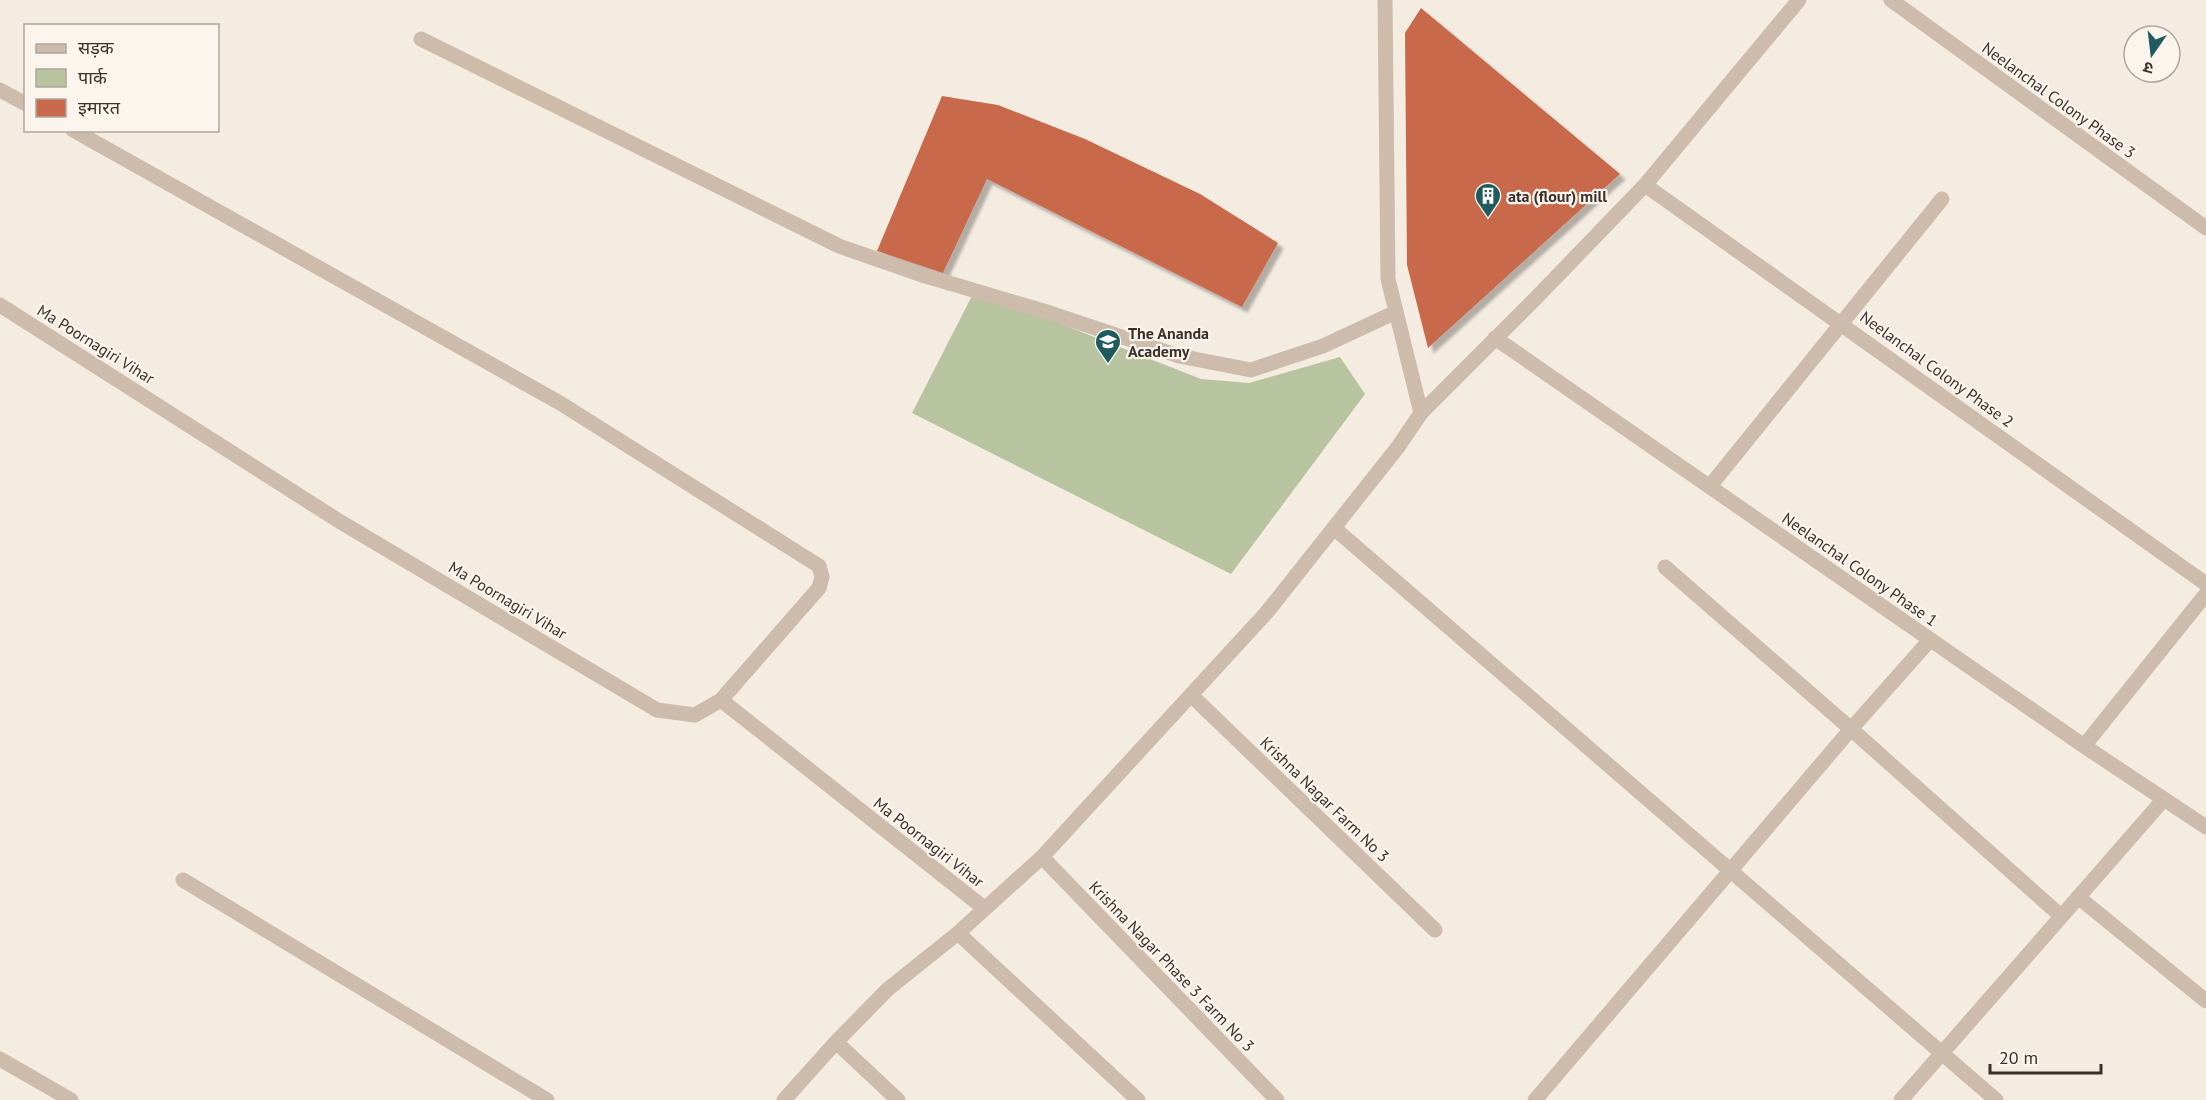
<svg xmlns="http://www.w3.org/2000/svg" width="2206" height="1100" font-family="'PT Sans','Noto Sans Devanagari',sans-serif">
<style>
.green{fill:#b8c4a0}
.building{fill:#c8694b;filter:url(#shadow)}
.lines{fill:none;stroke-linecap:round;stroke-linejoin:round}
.minor{stroke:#cdbbac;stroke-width:15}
.labels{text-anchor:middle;stroke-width:4.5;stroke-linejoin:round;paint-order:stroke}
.street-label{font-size:16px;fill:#3b302b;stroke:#fbf5ee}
.poi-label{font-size:16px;font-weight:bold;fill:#3b302b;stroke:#fbf5ee;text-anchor:start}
</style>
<defs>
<filter id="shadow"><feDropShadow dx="5.5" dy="5.5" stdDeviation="1.5" flood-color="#0004"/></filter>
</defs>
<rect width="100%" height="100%" fill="#f4ebe1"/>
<!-- green -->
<path class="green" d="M975 290 1201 379 1249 383 1340 357 1365 394 1231 574 912 413Z"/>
<!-- building -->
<path class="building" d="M1421 8 1620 174 1428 348 1407 265 1405 33Z
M942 96 998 105 1085 139 1200 194 1278 243 1242 307 987 179 943 273 877 251Z"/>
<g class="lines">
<!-- minor -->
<path class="minor" d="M1385 0 1388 279 1421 413
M1891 0 2206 228
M421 39 839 246 919 274 1050 313 1179 356 1251 370 1323 346 1396 312
M0 90 26 104
M73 130 560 403 819 566 822 577 819 588 721 700
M1645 185 2206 584
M0 305 339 521 657 710 695 715 721 700 984 908
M1495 338 2084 746 2206 827
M1710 486 1942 199
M1334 528 1996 1100
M1665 567 1851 729 2061 916
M1191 695 1435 930
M2084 746 2206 594
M1042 857 1277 1100
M183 880 547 1100
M2078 897 2206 1001
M958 933 1138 1100
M836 1042 898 1100
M0 1059 71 1100
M784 1100 836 1042 888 989 958 933 1042 857 1267 612 1398 447 1421 413 1535 299 1645 185 1799 0
M1535 1100 1851 729 1930 640
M1901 1100 2164 799"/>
</g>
<!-- icons -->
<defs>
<symbol id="building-pin" viewBox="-11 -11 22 30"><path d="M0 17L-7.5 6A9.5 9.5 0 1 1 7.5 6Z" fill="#1f5a5e" stroke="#fbf5ee"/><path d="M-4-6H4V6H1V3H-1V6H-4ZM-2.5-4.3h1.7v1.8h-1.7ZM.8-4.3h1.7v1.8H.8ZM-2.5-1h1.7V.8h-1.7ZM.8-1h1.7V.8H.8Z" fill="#fff"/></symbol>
<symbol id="school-pin" viewBox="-11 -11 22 30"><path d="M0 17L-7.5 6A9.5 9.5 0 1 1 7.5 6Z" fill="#1f5a5e" stroke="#fbf5ee"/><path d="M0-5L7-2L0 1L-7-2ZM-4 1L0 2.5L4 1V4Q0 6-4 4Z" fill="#fff"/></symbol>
</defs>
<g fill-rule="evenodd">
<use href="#building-pin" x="1473" y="181" width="30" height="40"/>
<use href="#school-pin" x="1093" y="327" width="30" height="40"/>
</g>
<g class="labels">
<!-- street labels -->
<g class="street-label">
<text transform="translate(2059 100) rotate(36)" y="6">Neelanchal Colony Phase 3</text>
<text transform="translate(96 344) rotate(32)" y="6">Ma Poornagiri Vihar</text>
<text transform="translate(1937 369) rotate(36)" y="6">Neelanchal Colony Phase 2</text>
<text transform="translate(1860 569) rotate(35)" y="6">Neelanchal Colony Phase 1</text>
<text transform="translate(508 600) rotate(31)" y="6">Ma Poornagiri Vihar</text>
<text transform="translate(1325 799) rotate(44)" y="6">Krishna Nagar Farm No 3</text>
<text transform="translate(929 842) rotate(38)" y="6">Ma Poornagiri Vihar</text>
<text transform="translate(1172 966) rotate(46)" y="6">Krishna Nagar Phase 3 Farm No 3</text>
</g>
<!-- poi labels -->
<g class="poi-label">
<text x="1508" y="202">ata (flour) mill</text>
<text x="1128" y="339">The Ananda<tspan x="1128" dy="18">Academy</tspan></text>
</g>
</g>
<!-- legend -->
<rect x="24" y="24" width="195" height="108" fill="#fbf5ee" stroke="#aea6a0" stroke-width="1.5"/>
<rect x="36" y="44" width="30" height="9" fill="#cdbbac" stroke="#aea6a0" stroke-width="1.5"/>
<text x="78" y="54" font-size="18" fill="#3b302b">सड़क</text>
<rect x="36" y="69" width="30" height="18" fill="#b8c4a0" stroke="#aea6a0" stroke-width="1.5"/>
<text x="78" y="84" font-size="18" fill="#3b302b">पार्क</text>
<rect x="36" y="99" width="30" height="18" fill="#c8694b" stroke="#aea6a0" stroke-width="1.5"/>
<text x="78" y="114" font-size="18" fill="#3b302b">इमारत</text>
<!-- north arrow -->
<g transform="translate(2152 54) rotate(194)"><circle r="28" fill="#fbf5ee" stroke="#aea6a0" stroke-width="1.5"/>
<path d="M0-4.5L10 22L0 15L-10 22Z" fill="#1f5a5e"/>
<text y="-9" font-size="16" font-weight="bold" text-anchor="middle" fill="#3b302b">उ</text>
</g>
<!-- scale -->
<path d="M1990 1064v9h111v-9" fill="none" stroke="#3b302b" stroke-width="3"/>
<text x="1999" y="1064" font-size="18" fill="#3b302b" stroke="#fbf5ee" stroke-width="4.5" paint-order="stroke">20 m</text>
</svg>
